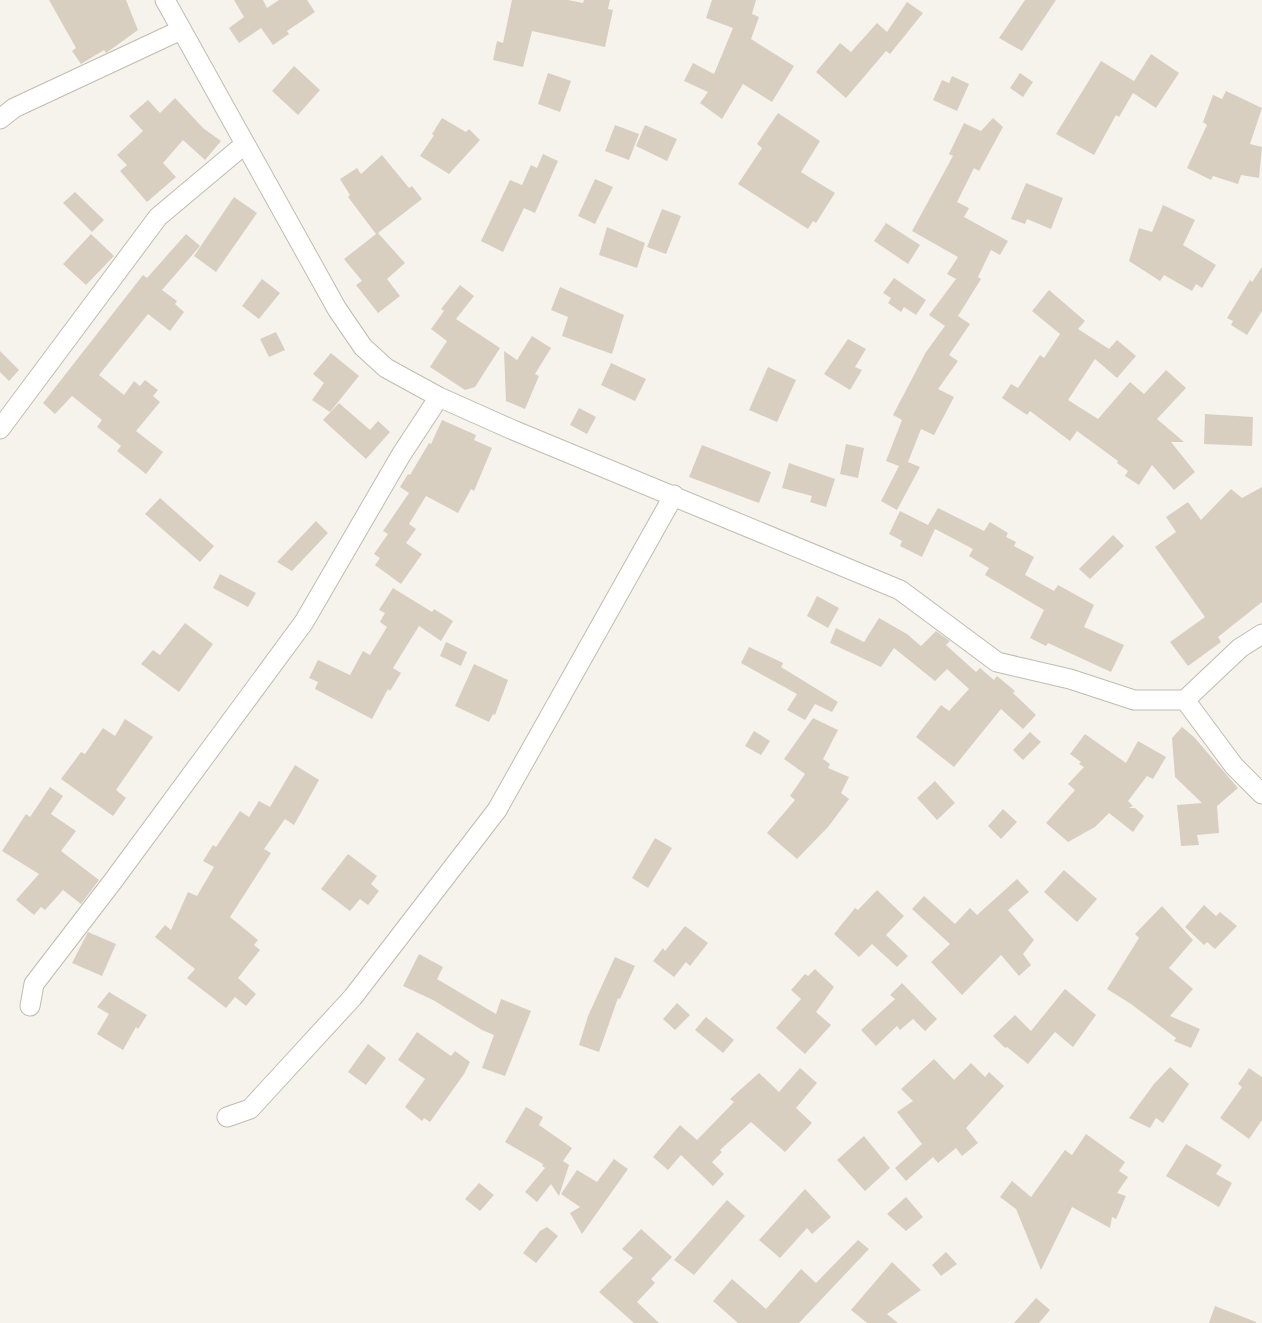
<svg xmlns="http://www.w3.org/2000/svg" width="1262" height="1323" font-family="Ubuntu,sans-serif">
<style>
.building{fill:#d8cfc1}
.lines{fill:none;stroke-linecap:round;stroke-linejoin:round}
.minor-casing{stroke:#c2bbae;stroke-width:21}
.minor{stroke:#fff;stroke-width:19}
</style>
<rect width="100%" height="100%" fill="#f6f3ec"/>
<!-- building -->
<path class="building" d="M49 0H126L138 30 106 53 104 50 81 64 72 51 76 48Z
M234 0H263L267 8 279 0H307L315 12 287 31 289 34 273 45 261 28 239 43 229 28 244 17Z
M512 0H568L583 3 584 0H610L608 9 613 10 605 47 532 31 523 67 493 60 497 41 503 43Z
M712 0H756L752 14 759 17 751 39 794 66 772 102 743 84 722 119 700 103 708 92 684 81 693 63 714 74 733 28 706 18Z
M1025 0H1056L1022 51 999 38Z
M907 2 923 13 890 54 886 51 846 98 816 72 840 43 851 52 877 23 887 32Z
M1151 54 1179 73 1156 108 1133 93 1119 117 1116 115 1094 155 1056 134 1101 61 1134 81Z
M294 66 320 90 298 115 272 91Z
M548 73 571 81 560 112 538 104Z
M1020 73 1033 82 1023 97 1010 88Z
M952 76 969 84 957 111 933 100 942 80 949 83Z
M1226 91 1262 108 1250 144 1262 147 1259 178 1241 175 1238 184 1213 176 1211 180 1187 168 1207 125 1203 122 1213 95 1222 99Z
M175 98 203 128 221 141 205 160 183 140 163 163 176 177 147 202 120 171 127 165 117 155 143 131 129 116 148 100 160 113Z
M778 113 820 141 801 172 835 193 816 223 813 221 808 229 738 184 762 148 757 144Z
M442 118 466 132 469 129 480 140 449 174 420 156 434 135 432 134Z
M993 118 1003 127 979 171 974 168 957 202 969 208 964 217 1008 241 1000 255 991 250 978 277 981 279 958 316 970 324 949 355 958 361 938 389 954 397 934 435 921 429 908 462 920 467 897 510 881 501 899 466 886 461 902 420 893 415 926 352 945 326 929 315 956 279 947 274 958 257 912 231 953 156 949 154 964 123 981 131Z
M615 125 639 134 629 160 605 151Z
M645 125 677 139 667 161 636 146Z
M543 154 558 161 535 213 524 208 503 252 481 241 510 180 522 185 531 165 537 168Z
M382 155 409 188 412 186 422 199 378 233 405 263 387 279 400 296 378 313 356 285 362 281 344 259 376 234 348 197 350 195 340 179 357 168 361 174Z
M595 179 613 187 595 224 578 216Z
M1026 183 1063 198 1051 229 1027 219 1025 224 1011 219Z
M75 192 104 220 92 232 63 203Z
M234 197 257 213 216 272 194 256Z
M1163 205 1195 220 1183 245 1216 265 1202 288 1196 284 1192 291 1164 275 1160 281 1129 261 1139 228 1152 232Z
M662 209 681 216 666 254 647 247Z
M886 223 920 245 908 264 874 241Z
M607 227 645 243 637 268 599 255Z
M91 234 114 256 86 285 63 264Z
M186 234 200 246 162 290 177 301 175 304 184 312 170 331 148 314 99 375 124 395 134 381 140 386 145 380 158 390 153 396 160 402 136 431 163 452 146 474 117 451 121 446 97 427 102 420 72 396 55 414 43 403 143 275 147 278Z
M1262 267V311L1247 335 1231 325 1233 321 1227 318 1250 280 1252 282Z
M894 278 926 300 916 315 904 307 901 312 888 303 891 298 883 293Z
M262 279 280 293 259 319 242 306Z
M460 285 474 296 456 319 500 348 475 387 465 390 430 367 447 341 431 329 444 311 441 309Z
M560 287 624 315 612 354 562 336 568 317 551 310Z
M1049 290 1085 321 1078 329 1109 349 1117 340 1136 356 1117 378 1095 359 1068 400 1098 419 1130 382 1144 394 1166 370 1186 388 1157 419 1184 442H1171L1195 472 1174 490 1152 465 1139 485 1125 476 1128 471 1117 463 1118 461 1077 431 1070 441 1030 411 1027 415 1002 398 1011 384 1018 388 1040 355 1044 358 1060 334 1032 311Z
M276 332 285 350 269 357 260 339Z
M532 336 551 348 535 374 539 376 525 409 506 401 504 351 517 360Z
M848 339 866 349 855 367 862 370 850 390 824 374Z
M0 351 19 370 9 381 0 372Z
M331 353 359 376 330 412 312 400 324 383 313 374Z
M611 363 646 379 635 401 601 385Z
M768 367 796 380 777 422 749 410Z
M339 403 370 430 378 421 390 432 366 459 323 420Z
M579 408 596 417 587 434 570 425Z
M1205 414 1253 417 1252 446 1204 444Z
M442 420 476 435 474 440 492 448 474 491 471 489 458 513 426 496 409 524 416 529 406 543 422 554 401 584 375 565 380 558 374 554 388 534 383 531 409 493 400 487 408 474 410 475 429 443 431 444Z
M846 444 864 448 858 478 840 474Z
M702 445 771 472 759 503 689 477Z
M789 463 835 479 826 507 810 502 812 496 782 488Z
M1262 487V602L1218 637 1221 642 1188 666 1170 642 1205 617 1155 547 1176 532 1166 517 1188 502 1201 520 1231 489 1242 498Z
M160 498 214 546 200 562 145 514Z
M938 508 984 531 990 522 1008 533 1006 537 1016 542 1014 546 1034 557 1025 575 1054 591 1058 585 1094 605 1084 627 1124 645 1111 672 1048 643 1046 646 1030 638 1044 610 985 575 989 568 969 556 973 549 935 529 922 557 900 546 902 541 889 534 900 511 928 525Z
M316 521 328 533 292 571 277 562Z
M1113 535 1124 546 1090 579 1079 569Z
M220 574 256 593 248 607 213 588Z
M393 588 432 612 434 609 453 621 441 641 419 626 393 668 401 673 390 691 388 689 372 719 315 689 318 682 309 678 318 660 350 675 363 651 370 655 387 627 380 622 385 613 379 610Z
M817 596 839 608 828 628 807 616Z
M879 618 907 634 921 646 936 631 950 641 946 645 976 672 980 668 994 680 997 676 1015 691 1013 693 1036 715 1023 729 1001 709 954 767 916 737 941 705 949 711 969 689 947 669 935 681 894 648 881 667 830 643 836 628 864 642Z
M185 623 213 644 179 692 141 664 153 650 160 655Z
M446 642 467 652 461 666 440 656Z
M749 647 783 663 781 667 838 702 832 712 815 704 805 720 787 710 797 694 741 663Z
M474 664 508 680 495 715 493 714 489 722 455 706Z
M813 718 838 730 823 759 830 764 828 768 849 777 841 793 849 799 828 827 797 859 767 833 795 800 790 796 805 774 784 759Z
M125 719 153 737 116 790 126 798 113 816 61 779 81 752 85 754 103 728 115 736Z
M1182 727 1194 737 1238 788 1217 806 1219 833 1197 835 1199 845 1181 846 1177 805 1202 803 1175 777 1172 738Z
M754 731 770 741 761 755 745 746Z
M1030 732 1041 742 1023 760 1013 750Z
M1085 734 1126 763 1138 741 1166 757 1153 779 1147 776 1128 801 1133 806 1129 808H1135L1144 816 1133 832 1109 813 1095 827 1068 842 1046 823 1075 790 1068 784 1084 767 1079 764 1081 762 1070 754Z
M295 765 319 780 294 825 285 819 264 849 271 853 230 917 258 940 254 945 260 950 238 978 256 994 246 1006 235 997 226 1008 187 978 195 969 155 937 165 925 171 930 188 892 197 896 214 867 203 861 213 845 216 847 240 811 249 817 259 801 270 807Z
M935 781 955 803 937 820 917 798Z
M50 787 63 796 51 814 76 831 61 851 99 880 81 904 63 890 45 910 41 907 34 915 16 900 39 874 2 851 26 814 30 817Z
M1003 809 1017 822 1001 839 988 826Z
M655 838 672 848 648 888 632 878Z
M348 854 377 876 371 884 379 891 368 905 360 899 350 911 321 889Z
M1064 870 1097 899 1077 922 1044 892Z
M1017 879 1029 892 1008 910 1034 940 1023 954 1031 965 1019 976 1001 955 962 995 931 962 950 944 912 909 924 896 955 924 970 908 977 915Z
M877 890 904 916 886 935 908 956 897 967 872 944 859 957 834 934 855 908 858 910Z
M1204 905 1216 916 1220 912 1237 926 1215 949 1207 942 1204 945 1185 927Z
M1162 906 1193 940 1169 968 1193 989 1170 1016 1200 1029 1191 1048 1174 1041 1176 1038 1131 1004 1107 989 1139 938 1135 934Z
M685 926 708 943 690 966 686 962 674 977 653 961 663 948 665 951Z
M88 932 116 944 102 976 72 963Z
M419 954 443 967 437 979 496 1014 501 999 531 1011 505 1076 482 1068 494 1035 482 1030 433 1000 403 986Z
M615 957 635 966 620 999 618 998 599 1052 579 1045 588 1016Z
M815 969 834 987 816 1012 831 1025 805 1054 776 1028 801 999 791 990 805 974 808 976Z
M902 983 937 1019 925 1031 913 1019 900 1030 897 1026 876 1046 861 1030 895 999 890 995Z
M1065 989 1096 1015 1073 1047 1055 1032 1028 1064 1007 1047 1005 1048 993 1036 1015 1015 1031 1031Z
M109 992 147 1015 138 1029 136 1027 123 1050 97 1034 109 1014 97 1007Z
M677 1003 690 1015 675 1030 663 1019Z
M706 1017 734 1040 723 1053 695 1030Z
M417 1032 451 1056 455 1051 470 1062 464 1074 430 1122 424 1118 422 1121 405 1107 425 1079 398 1060Z
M368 1044 386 1058 366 1085 348 1072Z
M934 1059 954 1080 971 1063 985 1077 989 1072 1004 1086 966 1128 978 1143 962 1156 956 1148 938 1163 933 1157 906 1181 895 1168 922 1144 897 1112 913 1101 901 1089Z
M1170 1067 1189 1084 1163 1123 1156 1118 1150 1128 1129 1118 1154 1084Z
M800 1068 817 1083 796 1108 812 1123 785 1152 751 1122 720 1150 722 1152 712 1162 724 1174 713 1186 681 1155 668 1170 653 1157 680 1125 697 1140 734 1102 730 1099 759 1073 779 1092Z
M1249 1068 1262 1077V1120L1249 1139 1220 1118 1242 1087 1238 1084Z
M526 1107 543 1117 539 1125 572 1148 563 1161 569 1165 559 1196 551 1184 537 1202 525 1192 545 1168 542 1166 543 1164 505 1142Z
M1086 1134 1125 1162 1119 1171 1128 1177 1117 1193 1126 1196 1116 1219 1112 1217 1110 1228 1072 1207 1041 1270 1016 1209 1000 1197 1012 1181 1031 1197 1065 1150 1072 1155Z
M864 1136 890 1168 865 1191 837 1160Z
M1186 1144 1222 1165 1216 1174 1232 1183 1219 1207 1166 1176Z
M614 1159 628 1169 582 1234 570 1213 580 1207 561 1194 577 1170 597 1182Z
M479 1183 494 1195 480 1211 465 1199Z
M805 1189 831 1217 812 1234 807 1228 780 1258 759 1240Z
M906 1197 923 1217 906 1231 887 1214Z
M727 1200 745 1216 694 1275 674 1260Z
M547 1227 558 1236 536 1263 523 1253 540 1231Z
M641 1229 672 1257 651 1279 655 1283 637 1302 659 1323H634L599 1292 633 1258 622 1249Z
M858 1240 869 1249 799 1323H738L713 1301 732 1279 766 1309 801 1269 816 1283Z
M946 1252 957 1264 941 1276 932 1265Z
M892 1262 921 1290 887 1314 898 1323H867L851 1310Z
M1036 1298 1050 1310 1039 1323H1014Z
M1215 1306 1256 1322V1323H1209Z"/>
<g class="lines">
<defs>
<path id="minor" d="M165 0 337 309 363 347 386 368 439 397 513 430 900 590 997 662 1070 679 1134 700H1185L1234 766 1262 794
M0 119 14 108 181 30
M0 429 158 217 245 144
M1185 700 1240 648 1262 634
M30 1006 34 984 113 881 304 622 401 455 439 397
M227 1117 250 1109 353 997 497 810 674 495"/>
</defs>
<!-- minor casing -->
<use href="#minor" class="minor-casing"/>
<!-- minor -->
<use href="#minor" class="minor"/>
</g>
</svg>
